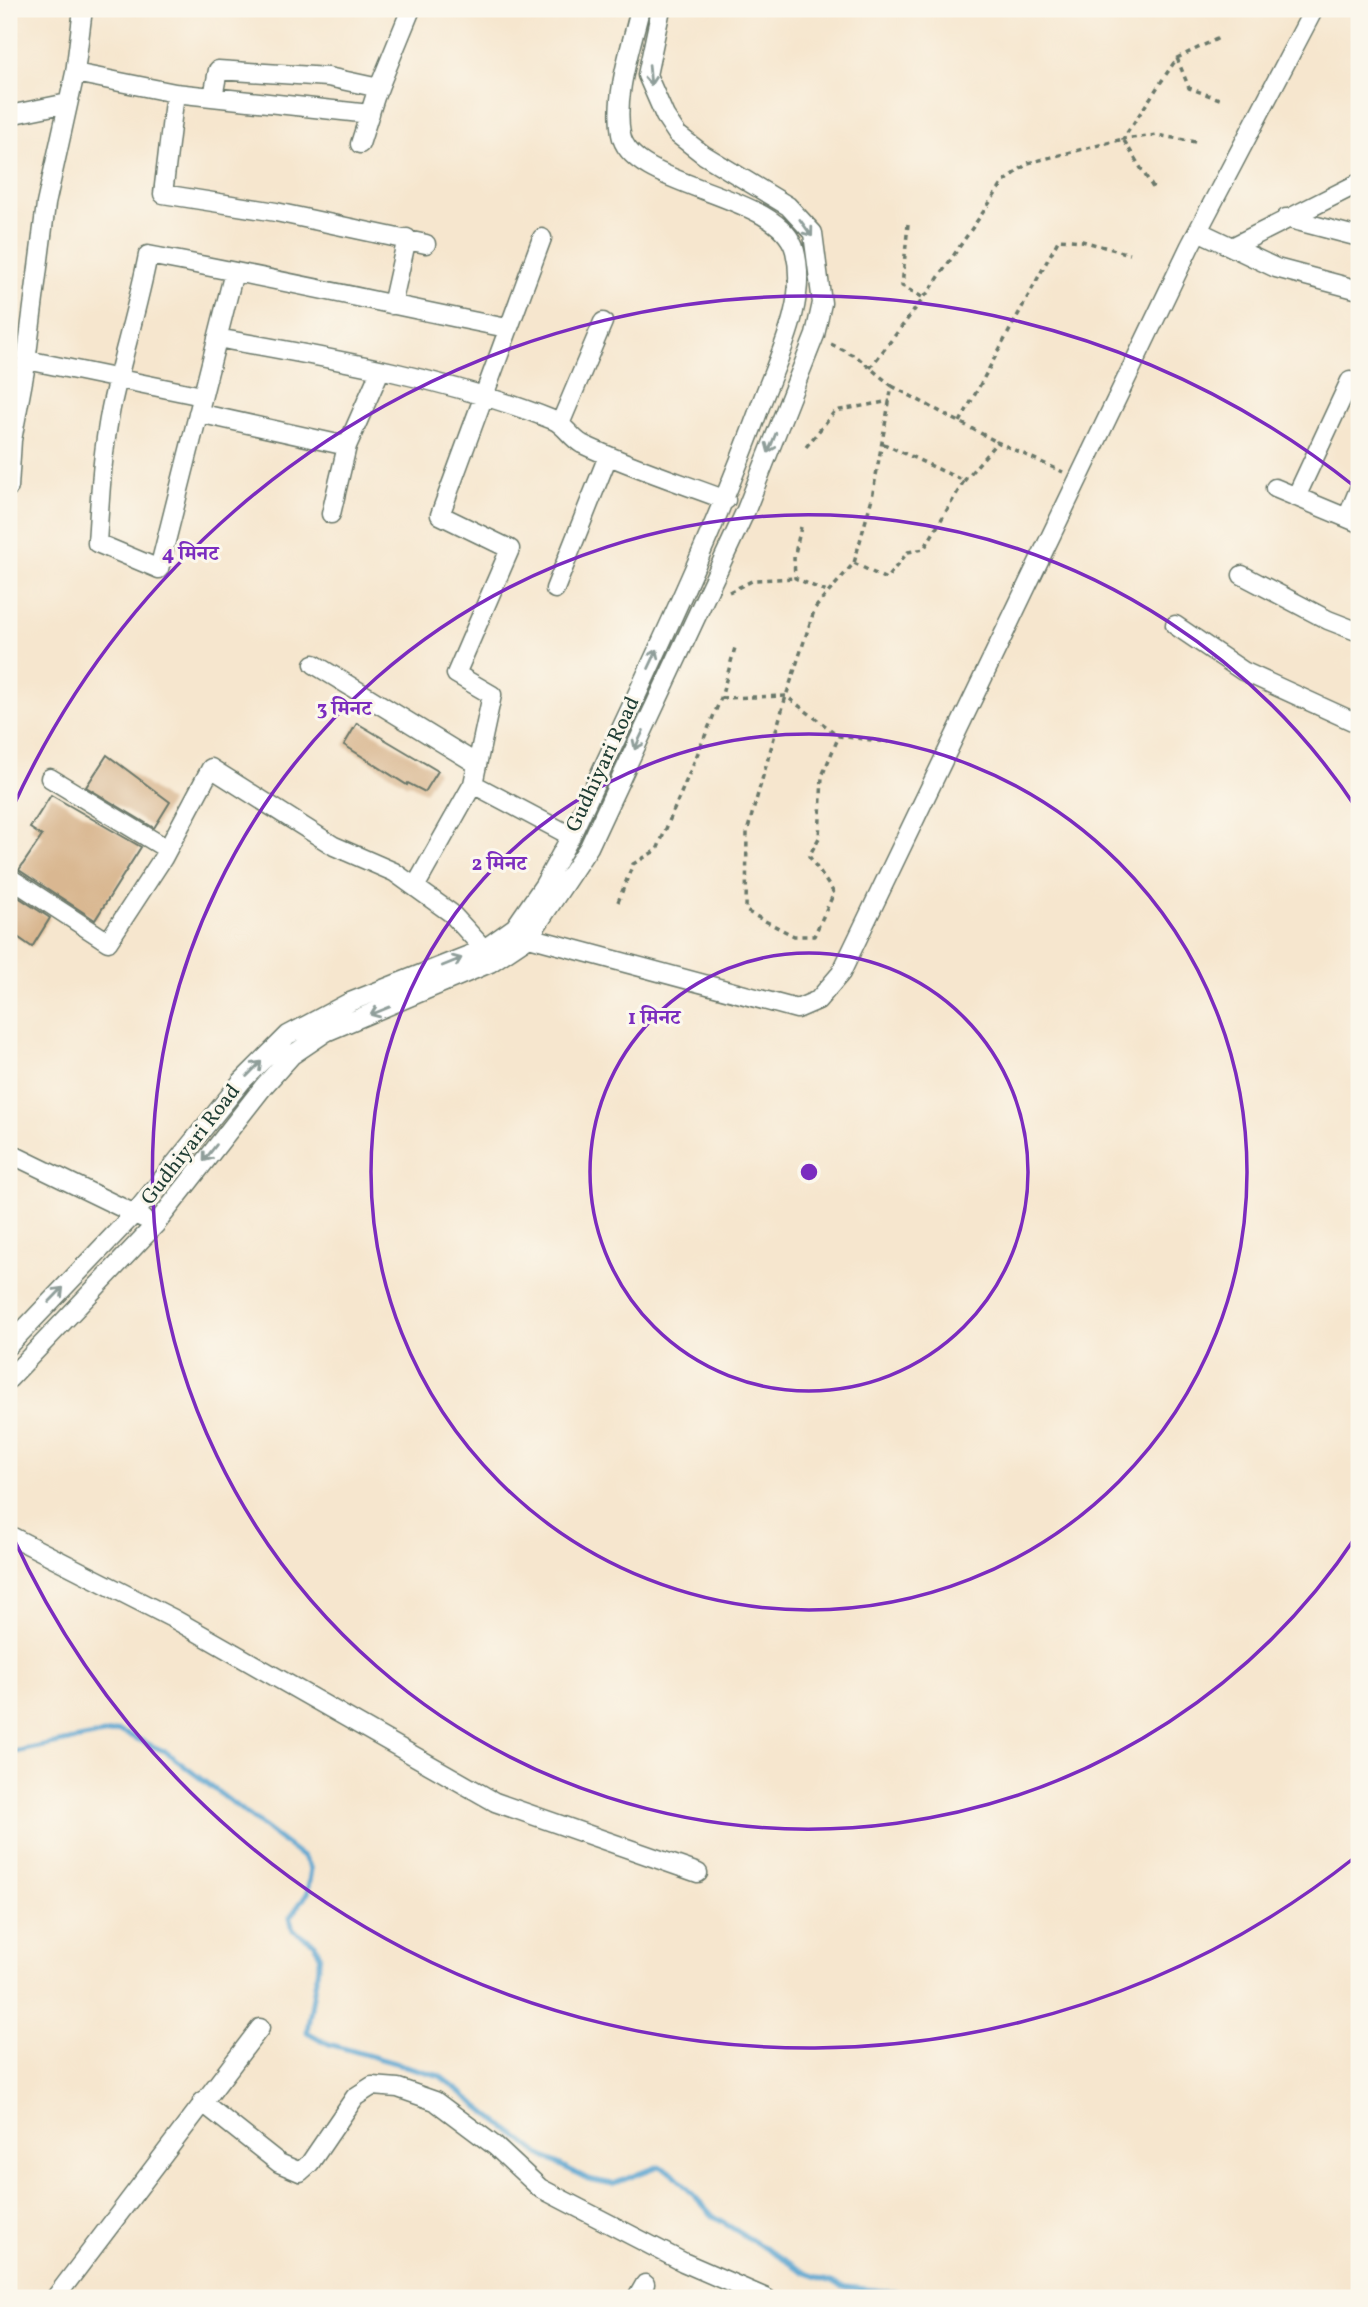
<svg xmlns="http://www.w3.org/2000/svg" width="1368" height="2307" font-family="Vollkorn,'Noto Serif Devanagari',serif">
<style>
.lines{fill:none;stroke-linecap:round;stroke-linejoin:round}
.stream{stroke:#56a3cf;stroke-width:5}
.building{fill:#d9b791}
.minor-casing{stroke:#6a786a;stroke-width:21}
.path{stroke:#6a786a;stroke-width:3.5;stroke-dasharray:5 5;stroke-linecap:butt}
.minor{stroke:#fff;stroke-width:18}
.oneway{stroke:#8f9e9a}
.ring{fill:none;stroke:#7b2cbf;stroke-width:3.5}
.labels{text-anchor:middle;stroke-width:6;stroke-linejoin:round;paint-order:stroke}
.street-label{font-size:21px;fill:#1f3d34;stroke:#fbf7ec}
.centre{fill:#7b2cbf;stroke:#fbf7ec;stroke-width:3.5}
.ring-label{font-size:21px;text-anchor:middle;font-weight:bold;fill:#7b2cbf;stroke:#fbf7ec;stroke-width:6;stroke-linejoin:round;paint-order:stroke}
</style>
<rect width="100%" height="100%" fill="#fbf7ec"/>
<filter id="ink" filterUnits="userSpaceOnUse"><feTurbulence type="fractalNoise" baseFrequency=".0143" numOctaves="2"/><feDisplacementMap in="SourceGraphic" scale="14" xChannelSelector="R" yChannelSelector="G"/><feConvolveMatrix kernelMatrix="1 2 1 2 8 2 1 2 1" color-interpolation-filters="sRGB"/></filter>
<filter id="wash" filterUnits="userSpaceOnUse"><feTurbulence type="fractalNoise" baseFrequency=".00686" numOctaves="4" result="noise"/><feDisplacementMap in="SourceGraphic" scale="28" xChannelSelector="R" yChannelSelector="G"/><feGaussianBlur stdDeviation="1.57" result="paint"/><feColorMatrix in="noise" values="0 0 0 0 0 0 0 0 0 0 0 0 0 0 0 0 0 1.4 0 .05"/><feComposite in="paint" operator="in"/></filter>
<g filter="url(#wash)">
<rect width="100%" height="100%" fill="#f6e6ce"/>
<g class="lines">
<!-- stream -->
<path class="stream" d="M9 1753 119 1731 166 1752 304 1858 311 1869 307 1894 290 1917 293 1930 315 1944 320 1955 307 2032 329 2044 440 2076 539 2154 588 2179 613 2184 659 2166 672 2172 714 2217 806 2273 846 2287 954 2298"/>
</g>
<g id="blocks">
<!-- building -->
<path class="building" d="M357 723 438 771 425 792 408 783 407 785 344 745Z
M107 755 170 802 154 828 86 787Z
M51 795 141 847 95 920 19 870 42 836 30 828Z
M9 891 50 918 32 947 9 931Z"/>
</g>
</g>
<g filter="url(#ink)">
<use href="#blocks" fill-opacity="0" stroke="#6a786a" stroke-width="2"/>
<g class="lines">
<defs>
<path id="minor" d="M75 73 175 93 370 114
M175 93 163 194 276 212 426 244
M213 97 218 70 328 77 379 88
M9 115 68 103
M360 144 375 97 411 9
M1286 218 1359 237
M1198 231 1276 268 1359 290
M1234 246 1359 183
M234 272 159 569 97 543C100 498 102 453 111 408 122 357 138 307 148 255 268 277 387 304 507 328
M392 305 407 238
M217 338C329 358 447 378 553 420 565 425 571 438 582 444 628 466 678 482 726 500
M27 360 202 396
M198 413 347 446
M560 424 603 322
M9 487 12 440 25 370 46 204 75 73 83 9
M1275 488 1359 523
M1296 497 1350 381
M331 514 347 446 380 371
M1347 518 1359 489
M1242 575 1328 620 1359 632
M555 589 608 456
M1175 625 1243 671 1359 724
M314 664 477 764
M50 778 167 849
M473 784 571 836
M13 880 108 942 163 858 211 768 334 846 394 872 451 913 484 949
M415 887 473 784 492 695 456 674 510 549 440 515 542 238
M529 937 797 1009 818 1000 841 973 1190 246 1314 9
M9 1153 143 1218
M9 1345 134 1214 241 1082 288 1035 350 1002 484 949 515 927 544 885 571 836C637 693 707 552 761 404 778 358 808 301 795 251 781 192 630 189 621 134 614 94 631 48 640 9
M9 1379 156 1224 264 1086 292 1055 326 1032 490 963 529 937 589 847 746 510 815 335 822 303 813 233 788 206 704 155 677 134 665 116 647 75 661 9
M9 1535 174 1619 495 1802 698 1873
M202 2102 279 2163 300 2172 310 2163 355 2097 372 2086 398 2088 435 2101 495 2146 540 2188 683 2262 766 2298
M55 2298 260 2028
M637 2298 645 2284"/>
</defs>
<!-- minor casing -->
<use href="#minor" class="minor-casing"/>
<!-- path -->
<path class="path" d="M1177 58 1189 88 1222 100
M1195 142 1157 135 1123 139 1177 58 1221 37
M908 224 902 286 924 298
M831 344 857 357 892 386 872 498 854 563 815 608 786 696 747 832 746 911 794 936H814L834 893 809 856 819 838 822 776 839 736
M870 368 932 287 1003 183 1028 163 1123 139 1155 191
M892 386 997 442
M960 422 1059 239 1082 241 1130 254
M806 447 835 411 890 401
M964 481 997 442 1063 472
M801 527 794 558 795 578 827 592
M854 563 886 579 908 552 924 549 964 481 882 443
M729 592 754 580 795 578
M721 698 786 696 839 736 888 742
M618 902 633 864 657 850 721 698 736 644"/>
<!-- minor -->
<use href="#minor" class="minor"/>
</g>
<!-- one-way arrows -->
<defs><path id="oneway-shaft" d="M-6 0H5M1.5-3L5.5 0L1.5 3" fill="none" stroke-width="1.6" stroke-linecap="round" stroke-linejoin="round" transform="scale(1.75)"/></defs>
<g class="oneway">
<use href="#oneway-shaft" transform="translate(650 75) rotate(85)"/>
<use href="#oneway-shaft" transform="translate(806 228) rotate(54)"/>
<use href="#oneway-shaft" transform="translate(772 443) rotate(112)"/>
<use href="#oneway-shaft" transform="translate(653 659) rotate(-65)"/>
<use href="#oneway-shaft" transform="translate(639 740) rotate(115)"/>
<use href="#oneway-shaft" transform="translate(452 962) rotate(-22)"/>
<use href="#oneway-shaft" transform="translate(380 1011) rotate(158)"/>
<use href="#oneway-shaft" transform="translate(254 1069) rotate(-45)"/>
<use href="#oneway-shaft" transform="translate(210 1153) rotate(128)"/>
<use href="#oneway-shaft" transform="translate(56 1295) rotate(-46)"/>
</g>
</g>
<!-- distance rings -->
<g class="ring">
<circle cx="809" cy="1172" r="219"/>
<circle cx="809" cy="1172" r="438"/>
<path d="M1357 1535A657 657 0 1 1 1357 809"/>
<path d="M1354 1858A876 876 0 0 1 12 1535M12 809A876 876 0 0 1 1354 486"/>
</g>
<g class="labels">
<!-- street labels -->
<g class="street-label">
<text transform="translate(602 764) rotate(-65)" y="7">Gudhiyari Road</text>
<text transform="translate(190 1144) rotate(-52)" y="7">Gudhiyari Road</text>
</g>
</g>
<circle cx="809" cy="1172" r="10" class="centre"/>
<g class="ring-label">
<text x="190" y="560">4 मिनट</text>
<text x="344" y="715">3 मिनट</text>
<text x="499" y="870">2 मिनट</text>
<text x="654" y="1024">1 मिनट</text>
</g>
<!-- margin -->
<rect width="1368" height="2307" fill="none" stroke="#fbf7ec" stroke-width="35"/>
</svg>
